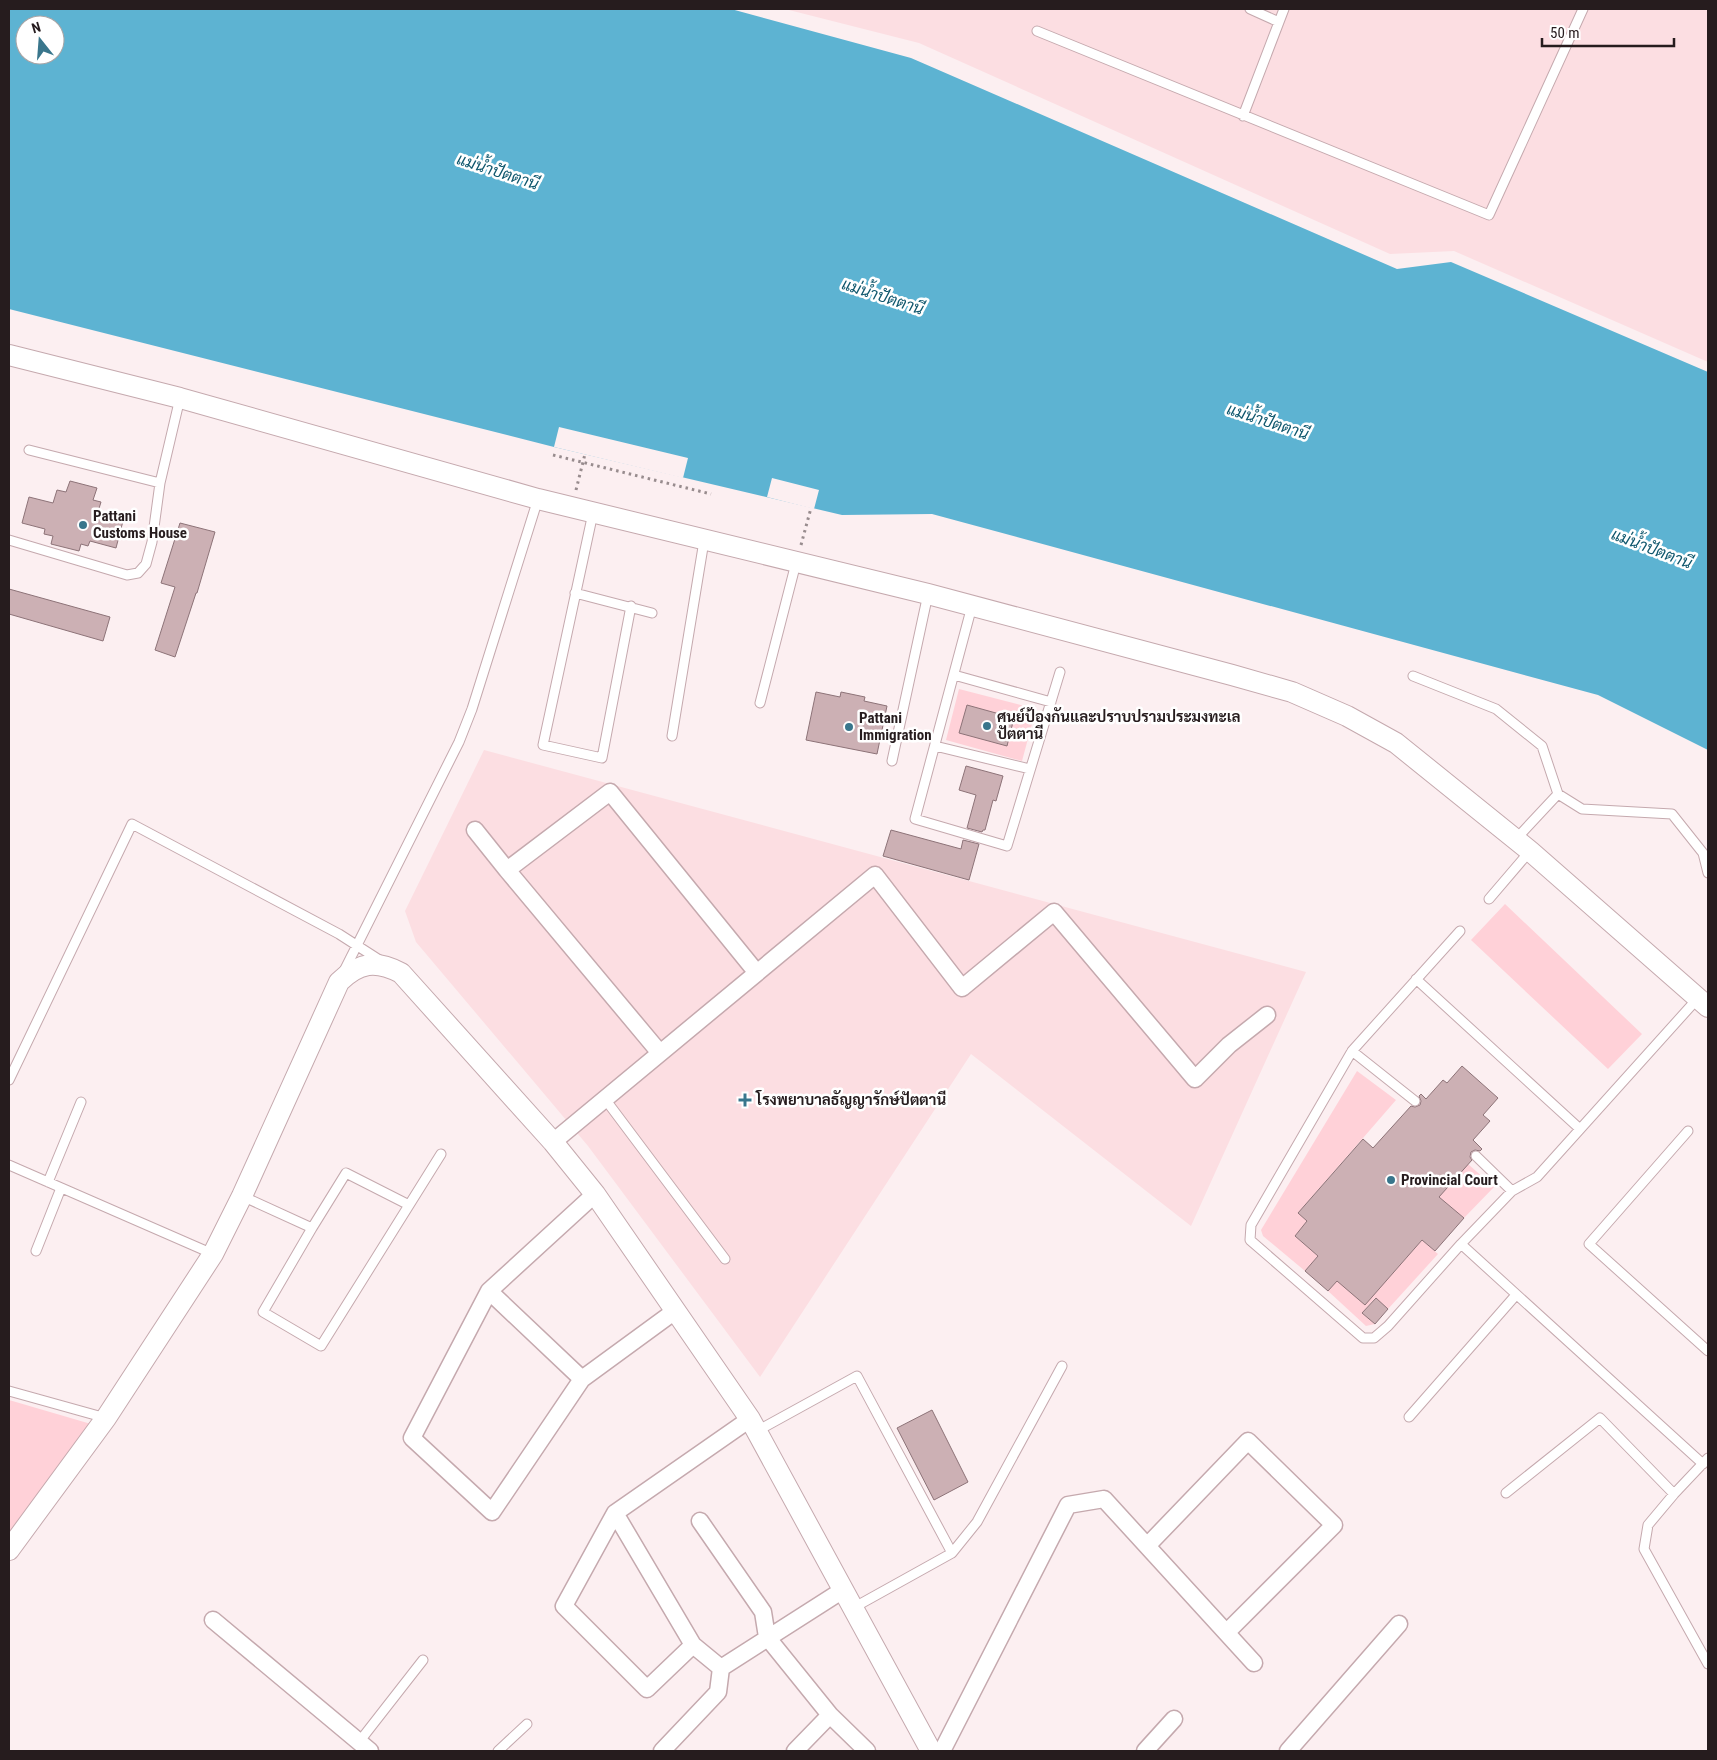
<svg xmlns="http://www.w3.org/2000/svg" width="1717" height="1760" font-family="'Roboto Condensed',Sarabun,sans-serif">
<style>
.built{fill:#fcdee2}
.green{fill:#ffd1d8}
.water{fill:#5db3d2;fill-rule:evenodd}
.pier{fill:#fceff1}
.building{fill:#ccb0b4;stroke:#8d7378}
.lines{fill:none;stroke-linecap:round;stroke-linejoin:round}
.service-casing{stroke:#c5a9ae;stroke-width:11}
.minor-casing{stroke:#c5a9ae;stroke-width:19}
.tertiary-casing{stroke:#c5a9ae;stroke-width:22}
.path{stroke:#988c8e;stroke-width:3;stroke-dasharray:2.5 4;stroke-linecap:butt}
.service{stroke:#fff;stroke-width:9}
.minor{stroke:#fff;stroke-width:16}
.tertiary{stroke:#fff;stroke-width:20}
.poi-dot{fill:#39768c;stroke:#fff;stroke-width:2}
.labels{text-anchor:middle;stroke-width:5;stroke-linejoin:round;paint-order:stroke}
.poi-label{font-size:15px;font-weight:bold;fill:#261c1e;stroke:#fff;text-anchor:start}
.water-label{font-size:16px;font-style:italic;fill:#10576d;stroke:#fff}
</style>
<rect width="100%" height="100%" fill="#fceff1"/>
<!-- built -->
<path class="built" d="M785 9H1708V362L1454 251 1390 254 919 43Z
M484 750 1306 972 1191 1226 971 1054 760 1377 588 1146 416 942 405 911Z"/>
<!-- green -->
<path class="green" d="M959 689 1036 709 1022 761 946 740Z
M1505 904 1642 1034 1608 1069 1471 940Z
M1357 1071 1396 1100 1298 1213 1307 1221 1295 1236 1318 1256 1305 1271 1263 1236 1261 1230Z
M1468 1164 1494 1187 1464 1218 1439 1197Z
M1422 1240 1438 1254 1388 1309 1375 1298 1362 1313 1375 1324 1366 1326 1328 1291 1337 1281 1376 1271 1387 1280Z
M9 1400 91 1424 9 1536Z"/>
<!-- water -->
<path class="water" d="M9 9H731L911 58 1397 269 1451 262 1708 372V750L1598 695 932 514 842 515 554 447 9 309ZM25 25H55V55H25Z"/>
<!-- pier -->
<path class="pier" d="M559 427 688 458 683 478 554 447Z
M772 478 819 490 814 509 767 497Z"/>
<!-- building -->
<path class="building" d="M70 481 97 488 93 500 101 502 97 515 123 521 116 548 90 541 88 546 81 544 79 551 51 544 53 536 44 534 45 529 22 523 29 497 53 503 57 490 66 492Z
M180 523 215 532 197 593H196L175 657 155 650 175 587 161 583Z
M9 589 110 617 103 641 9 614Z
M816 692 840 697 841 692 865 697 864 701 887 706 877 754 806 740Z
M967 705 1014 718 1007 746 959 733Z
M966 766 1003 776 996 801 993 800 985 830H983L982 832 967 828 976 795 959 790Z
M891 830 961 849 963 840 979 844 969 880 883 856Z
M1462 1066 1498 1098 1483 1115 1490 1121 1473 1140 1482 1149 1480 1151 1475 1150 1471 1152 1470 1157 1472 1160 1439 1197 1464 1218 1435 1251 1422 1240 1365 1305 1337 1281 1328 1291 1305 1271 1318 1256 1295 1236 1307 1221 1298 1213 1363 1139 1373 1148 1411 1106 1415 1107 1420 1105 1421 1101 1419 1096 1421 1094 1426 1099 1443 1080 1447 1083Z
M1376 1298 1388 1309 1375 1324 1362 1313Z
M932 1410 968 1482 934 1500 897 1428Z"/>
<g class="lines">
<defs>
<path id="service" d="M1250 9 1279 22
M1037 31 1489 215 1583 9
M1243 116 1284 9
M29 450 160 483
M593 513 543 745 602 758 631 606
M9 540 127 575 138 573 146 564 152 542 160 483 180 398
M575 593 652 613
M972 606 915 819 1007 846 1060 672
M954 675 1051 702
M1413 676 1496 709 1542 746 1558 794 1582 809 1672 814 1703 853 1708 873
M760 703 796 563
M672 736 704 541
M935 746 1030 769
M892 761 928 594
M1516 839 1558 794
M1489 899 1530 851
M1460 931 1352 1051 1251 1225 1250 1240 1363 1338H1374L1388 1326 1461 1244 1512 1191 1537 1177 1698 998
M344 971 459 742 472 709 538 499
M1416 979 1580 1129
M1352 1051 1415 1101
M9 1080 132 824 339 934 381 961
M605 1099 725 1259
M1688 1131 1589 1244 1708 1351
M1476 1156 1512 1191
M9 1165 213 1254
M48 1182 81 1102
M242 1196 312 1228 263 1312 321 1346 441 1154
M312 1228 346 1173 409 1205
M1461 1244 1703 1464
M36 1251 61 1188
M9 1391 106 1418
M1409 1417 1516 1295
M757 1431 857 1376 952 1553 853 1608
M1708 1458 1674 1494 1648 1525 1644 1549 1708 1664
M1506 1493 1600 1418 1674 1494
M952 1553 977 1522 1062 1366
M359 1742 423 1660
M498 1751 527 1724"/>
<path id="minor" d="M475 830 507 870
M660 1053 507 870 610 792 757 973
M553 1142 875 875 962 988 1054 912 1195 1079 1229 1045 1267 1015
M595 1194 489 1291 412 1438 492 1512 582 1379 675 1311
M489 1291 582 1379
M615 1513 693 1645 721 1668
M700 1521 763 1612 767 1637 830 1715 867 1751
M1147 1546 1248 1441 1334 1525 1227 1632
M213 1620 370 1751
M693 1645 647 1689 564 1606 615 1513 750 1419
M662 1751 718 1692 721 1668 843 1590
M795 1751 830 1715
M942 1751 1068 1505 1104 1499 1254 1663
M1145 1751 1174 1719
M1288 1751 1399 1624"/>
<path id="tertiary" d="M9 355 180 398 538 499 928 594 1232 675 1292 692 1347 716 1396 743 1530 851 1708 1007
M9 1550 106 1418 213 1254 242 1196 339 982C359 962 376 960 401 973L553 1142 595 1194 750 1419 931 1751"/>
</defs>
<!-- service casing -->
<use href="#service" class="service-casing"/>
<!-- minor casing -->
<use href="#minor" class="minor-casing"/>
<!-- tertiary casing -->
<use href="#tertiary" class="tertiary-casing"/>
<!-- path -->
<path class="path" d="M553 455 711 494
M576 490 585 454
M801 545 811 508"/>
<!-- service -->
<use href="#service" class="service"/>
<!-- minor -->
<use href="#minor" class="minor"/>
<!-- tertiary -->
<use href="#tertiary" class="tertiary"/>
</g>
<!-- markers -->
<g class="poi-dot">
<circle cx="83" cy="525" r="5"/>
<circle cx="987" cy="726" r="5"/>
<circle cx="849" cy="727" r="5"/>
<path d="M742.5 1092.5h5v5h5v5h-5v5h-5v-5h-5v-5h5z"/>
<circle cx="1391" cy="1180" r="5"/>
</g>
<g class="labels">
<!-- poi labels -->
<g class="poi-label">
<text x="93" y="521">Pattani<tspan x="93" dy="17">Customs House</tspan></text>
<text x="997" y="722">ศูนย์ป้องกันและปราบปรามประมงทะเล<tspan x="997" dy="17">ปัตตานี</tspan></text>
<text x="859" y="723">Pattani<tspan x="859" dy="17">Immigration</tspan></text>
<text x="756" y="1105">โรงพยาบาลธัญญารักษ์ปัตตานี</text>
<text x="1401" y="1185">Provincial Court</text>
</g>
<!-- water labels -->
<g class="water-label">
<text transform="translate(498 171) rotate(18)" y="6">แม่น้ำปัตตานี</text>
<text transform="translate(883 296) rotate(18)" y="6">แม่น้ำปัตตานี</text>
<text transform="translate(1268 421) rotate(18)" y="6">แม่น้ำปัตตานี</text>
<text transform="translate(1652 548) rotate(21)" y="6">แม่น้ำปัตตานี</text>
</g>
</g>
<!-- border -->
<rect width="1717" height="1760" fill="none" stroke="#261c1e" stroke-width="20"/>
<!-- north arrow -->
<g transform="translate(40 40) rotate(343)"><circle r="24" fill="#ffffff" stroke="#a8a4a5"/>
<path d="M0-4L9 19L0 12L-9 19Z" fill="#39768c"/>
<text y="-8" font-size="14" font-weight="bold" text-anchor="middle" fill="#261c1e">N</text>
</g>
<!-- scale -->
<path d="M1542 38v8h132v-8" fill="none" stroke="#261c1e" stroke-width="2.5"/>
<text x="1550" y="38" font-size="15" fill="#261c1e" stroke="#ffffff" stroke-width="4" paint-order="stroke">50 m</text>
</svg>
